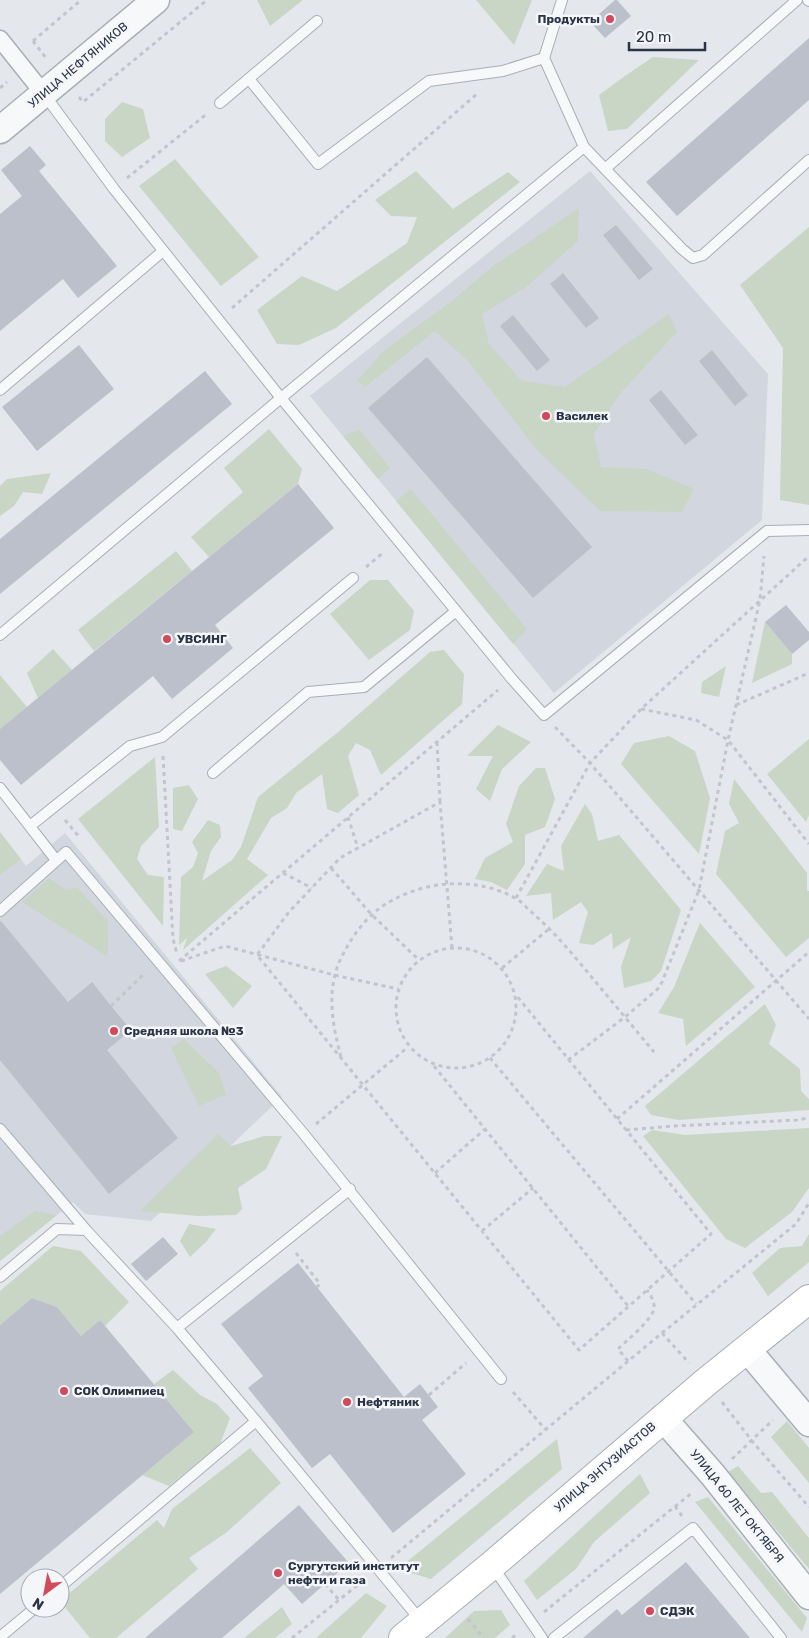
<svg xmlns="http://www.w3.org/2000/svg" width="809" height="1638" font-family="Rubik,sans-serif">
<style>
.built{fill:#d2d6de}
.green{fill:#c9d6c5}
.building{fill:#bbc0ca}
.lines{fill:none;stroke-linecap:round;stroke-linejoin:round}
.service-casing{stroke:#a9aeb7;stroke-width:12}
.pedestrian-casing{stroke:#a9aeb7;stroke-width:19}
.tertiary-casing{stroke:#a9aeb7;stroke-width:29}
.secondary-casing{stroke:#a9aeb7;stroke-width:30}
.path{stroke:#c2c5cb;stroke-width:3;stroke-dasharray:4 4;stroke-linecap:butt}
.service{stroke:#f7f8fa;stroke-width:10}
.pedestrian{stroke:#f7f8fa;stroke-width:16}
.tertiary{stroke:#f7f8fa;stroke-width:26}
.secondary{stroke:#fff;stroke-width:28}
.poi-dot{fill:#d1495b;stroke:#f4f6f9;stroke-width:2}
.labels{text-anchor:middle;stroke-width:5;stroke-linejoin:round;paint-order:stroke}
.poi-label{font-size:12px;font-weight:bold;fill:#2b3445;stroke:#f4f6f9;text-anchor:start}
.street-label{font-size:12px;fill:#2b3445;stroke:#f4f6f9}
</style>
<rect width="100%" height="100%" fill="#e4e7ec"/>
<!-- built -->
<path class="built" d="M590 171 768 374 762 520 554 693 310 396Z
M0 832 26 866 65 833 282 1097 151 1221 85 1214 73 1202 0 1261Z"/>
<!-- green -->
<path class="green" d="M257 0H303L270 26Z
M476 0H532L514 45Z
M653 57 699 60 627 129 608 131 599 95 625 76Z
M122 102 143 109 150 138 122 157 105 141V119Z
M175 159 259 257 221 286 139 186Z
M416 171 453 209 508 172 520 182 336 328 299 345 277 344 257 310 302 276 337 291 407 243 417 217 391 216 375 200Z
M579 208 578 241 525 288 482 314 489 344 522 381 565 387 669 314 677 332 619 395 594 434 601 467 647 469 694 489 682 512 600 511 536 449 469 362 435 331 365 387 357 381 382 352 452 301 493 266Z
M809 227V505L780 500 783 348 740 285Z
M269 429 302 469 298 484 209 557 191 537 243 492 224 468Z
M359 429 390 468 378 479 343 436Z
M51 473 42 494 23 492 14 506 0 516V486L7 479Z
M411 489 527 629 513 644 396 501Z
M176 551 192 571 94 651 78 630Z
M370 580H388L414 611 410 630 369 660 330 614Z
M765 622 792 654V664L752 683Z
M53 649 72 670 38 698 27 673Z
M444 650 464 674 462 704 381 775 370 750 356 743 348 756 359 795 338 813 327 809 322 774 296 793 287 808 271 818 247 859 268 875 183 950 187 938 179 945 181 877 193 867 198 853 192 842 208 820 220 825 221 837 211 851 202 881 232 860 241 847 258 797 337 733 430 652Z
M726 666 719 697 701 693 702 682Z
M0 675 27 707 0 729Z
M498 725 531 742 502 769 490 801 476 789 493 756H467Z
M669 736 695 751 710 798 699 854 621 764 634 743Z
M809 739V815L806 822 767 774Z
M155 757 159 827 141 846 137 859 148 875 164 877 163 926 78 819Z
M536 768H545L555 799 545 827 525 835V864L507 890 491 882 475 879 485 858 513 842 506 824 519 786Z
M734 779 807 873V891H809V938L786 957 716 874 725 831 739 823 729 804Z
M189 785 198 799 182 831 173 829V788Z
M585 804 592 814 598 841 619 835 681 910 661 971 651 981 624 988 621 967 631 937 613 949 612 933 593 945 579 943 588 912 581 902 553 920 551 893 526 896 547 864 564 871 561 846Z
M0 832 21 859 0 875Z
M49 878 66 890 77 887 108 921 107 956 22 902Z
M700 923 755 987 686 1046 683 1019 658 1013 674 987Z
M226 966 252 986 233 1008 205 974Z
M765 1004 776 1025 769 1044 800 1069 801 1091 809 1099V1110L679 1120 651 1115 645 1106Z
M184 1039 219 1073 226 1095 199 1106 171 1048Z
M809 1128V1188L792 1212 745 1248 726 1239 643 1136 652 1130 685 1135Z
M218 1134 231 1146 264 1136H282L266 1169 238 1188 242 1209 236 1215 198 1216 140 1211Z
M35 1211 57 1215 0 1261V1236Z
M189 1224 216 1229 206 1242 190 1257 180 1241Z
M809 1234V1262L768 1296 752 1273 780 1248 802 1246Z
M53 1246 81 1251 129 1302 105 1326 100 1320 81 1336 57 1307 32 1298 0 1325V1291Z
M173 1370 200 1395 217 1404 230 1418 220 1444 169 1486 142 1475 194 1432 154 1384Z
M787 1421 809 1448V1483L771 1437Z
M557 1439 562 1469 431 1579 398 1569Z
M250 1448 281 1483 227 1532 189 1558 198 1569 116 1638H90L60 1601 157 1520 164 1528 172 1509Z
M738 1466 761 1493 772 1492 809 1538V1569L728 1472Z
M640 1474 650 1493 594 1542 576 1569 537 1600 524 1581Z
M708 1497 807 1618 802 1632 695 1502Z
M366 1593 387 1606 361 1638H316Z
M282 1607 292 1624 275 1638H244Z
M501 1610 510 1625 495 1638H445L474 1611Z"/>
<!-- building -->
<path class="building" d="M615 0H617L631 16 605 38 590 22Z
M809 38V100L677 216 646 182Z
M30 146 46 165 39 171 117 266 78 298 63 279 0 331V214L22 196 1 170Z
M616 225 653 269 639 280 603 235Z
M563 273 599 318 586 328 550 284Z
M513 315 550 360 537 371 500 326Z
M79 345 114 389 37 451 2 407Z
M712 350 748 395 735 406 699 361Z
M427 357 592 547 533 598 368 408Z
M205 371 232 404 0 594V539Z
M661 390 698 435 685 445 649 400Z
M298 484 334 528 215 625 233 648 172 699 153 676 21 785 0 760V729Z
M786 605 809 632V640L792 654 765 622Z
M1 921 68 1002 92 982 111 1006 131 1030 107 1050 178 1138 109 1194 0 1060V922Z
M163 1237 178 1254 146 1281 131 1264Z
M298 1263 404 1397 420 1384 438 1407 422 1420 466 1474 393 1533 330 1454 312 1468 248 1388 263 1376 221 1324Z
M32 1298 57 1307 81 1336 100 1320 194 1432 0 1594V1325Z
M299 1505 349 1563 302 1604 284 1584 222 1638H145Z
M686 1562 750 1638H583L617 1609 622 1615Z"/>
<g class="lines">
<defs>
<path id="service" d="M562 0 544 58 584 147 682 249 693 258 703 255 809 160
M808 0 809 1
M249 79 318 164 429 81 503 71 544 58
M44 94 114 189 281 398 512 679 544 715 767 531 809 530
M220 103 317 21
M605 169 797 0
M0 390 163 251
M0 635 281 398 584 147
M213 773 308 692 364 687 456 611
M0 788 56 860
M30 826 130 746 162 737 353 578
M0 911 66 852 303 1133 501 1379
M0 1129 86 1230
M0 1277 57 1229 86 1230 177 1328 256 1421 421 1621
M177 1328 350 1189
M493 1567 542 1638
M60 1587 256 1421
M0 1637 35 1608
M554 1638 693 1528 781 1638"/>
<path id="pedestrian" d="M0 39 44 94"/>
<path id="tertiary" d="M0 130 156 0
M747 1349 809 1423
M663 1418 713 1475 809 1596"/>
<path id="secondary" d="M403 1638 492 1565 706 1382 809 1299"/>
</defs>
<!-- service casing -->
<use href="#service" class="service-casing"/>
<!-- pedestrian casing -->
<use href="#pedestrian" class="pedestrian-casing"/>
<!-- tertiary casing -->
<use href="#tertiary" class="tertiary-casing"/>
<!-- secondary casing -->
<use href="#secondary" class="secondary-casing"/>
<!-- path -->
<path class="path" d="M33 41 46 58
M33 41 81 0
M0 88 7 82
M79 97 83 102 207 0
M127 178 208 113
M232 308 478 93
M366 567 384 552
M736 705 809 673
M641 709 696 720 728 740 809 844
M555 727 590 763 809 1019
M437 742 440 802
M163 756 173 939 177 954
M348 817 358 848
M65 820 80 838
M331 868 372 915 419 960
M283 873 312 888
M516 898 590 763 641 709 809 556
M452 948 440 802 340 858 289 912 257 955 579 1350 711 1234 516 995
M396 1008a60 60 0 1 1 120 0a60 60 0 1 1-120 0Z
M179 961 498 690
M181 961 225 946 334 975 398 989
M502 968 550 928
M111 1006 145 973
M341 1057C334 1031 328 1002 335 975 337 965 342 956 347 947 357 929 372 911 391 901 428 880 477 877 515 898 520 900 525 906 529 910 548 926 563 943 579 962 604 992 629 1022 654 1052
M490 1058 696 1304
M568 1060 625 1017 660 987 699 890 728 740 760 600 764 556
M434 1066 628 1306
M617 1119 809 952
M316 1124 408 1047
M626 1130 674 1126 797 1120 809 1118
M435 1173 485 1129
M482 1231 533 1188
M296 1253 320 1284 317 1287
M662 1333 689 1363
M628 1361 618 1349C627 1340 651 1321 654 1309 655 1303 651 1295 647 1290
M513 1392 545 1429
M429 1395 466 1363
M722 1402 752 1441 809 1507
M732 1459 773 1420
M675 1506 682 1516
M391 1558 662 1333 796 1224 809 1203
M325 1584 339 1600
M544 1612 693 1492
M468 1619 484 1638
M292 1638 365 1579
M512 1638 518 1633"/>
<!-- service -->
<use href="#service" class="service"/>
<!-- pedestrian -->
<use href="#pedestrian" class="pedestrian"/>
<!-- tertiary -->
<use href="#tertiary" class="tertiary"/>
<!-- secondary -->
<use href="#secondary" class="secondary"/>
</g>
<!-- markers -->
<g class="poi-dot">
<circle cx="610" cy="19" r="5"/>
<circle cx="546" cy="416" r="5"/>
<circle cx="167" cy="639" r="5"/>
<circle cx="114" cy="1031" r="5"/>
<circle cx="64" cy="1391" r="5"/>
<circle cx="347" cy="1402" r="5"/>
<circle cx="278" cy="1573" r="5"/>
<circle cx="650" cy="1611" r="5"/>
</g>
<g class="labels">
<!-- poi labels -->
<g class="poi-label">
<text x="600" y="23" text-anchor="end">Продукты</text>
<text x="556" y="420">Василек</text>
<text x="177" y="643">УВСИНГ</text>
<text x="124" y="1035">Средняя школа №3</text>
<text x="74" y="1395">СОК Олимпиец</text>
<text x="357" y="1406">Нефтяник</text>
<text x="288" y="1570">Сургутский институт<tspan x="288" dy="14">нефти и газа</tspan></text>
<text x="660" y="1615">СДЭК</text>
</g>
<!-- street labels -->
<g class="street-label">
<text transform="translate(78 65) rotate(-40)" y="4">УЛИЦА НЕФТЯНИКОВ</text>
<text transform="translate(605 1467) rotate(-41)" y="4">УЛИЦА ЭНТУЗИАСТОВ</text>
<text transform="translate(737 1506) rotate(51)" y="4">УЛИЦА 60 ЛЕТ ОКТЯБРЯ</text>
</g>
</g>
<!-- north arrow -->
<g transform="translate(45 1593) rotate(212)"><circle r="24" fill="#f4f6f9" stroke="#a4a8b1"/>
<path d="M0-4L9 19L0 12L-9 19Z" fill="#d1495b"/>
<text y="-8" font-size="14" font-weight="bold" text-anchor="middle" fill="#2b3445">N</text>
</g>
<!-- scale -->
<path d="M629 42v8h76v-8" fill="none" stroke="#2b3445" stroke-width="2.5"/>
<text x="636" y="42" font-size="15" fill="#2b3445" stroke="#f4f6f9" stroke-width="4" paint-order="stroke">20 m</text>
</svg>
